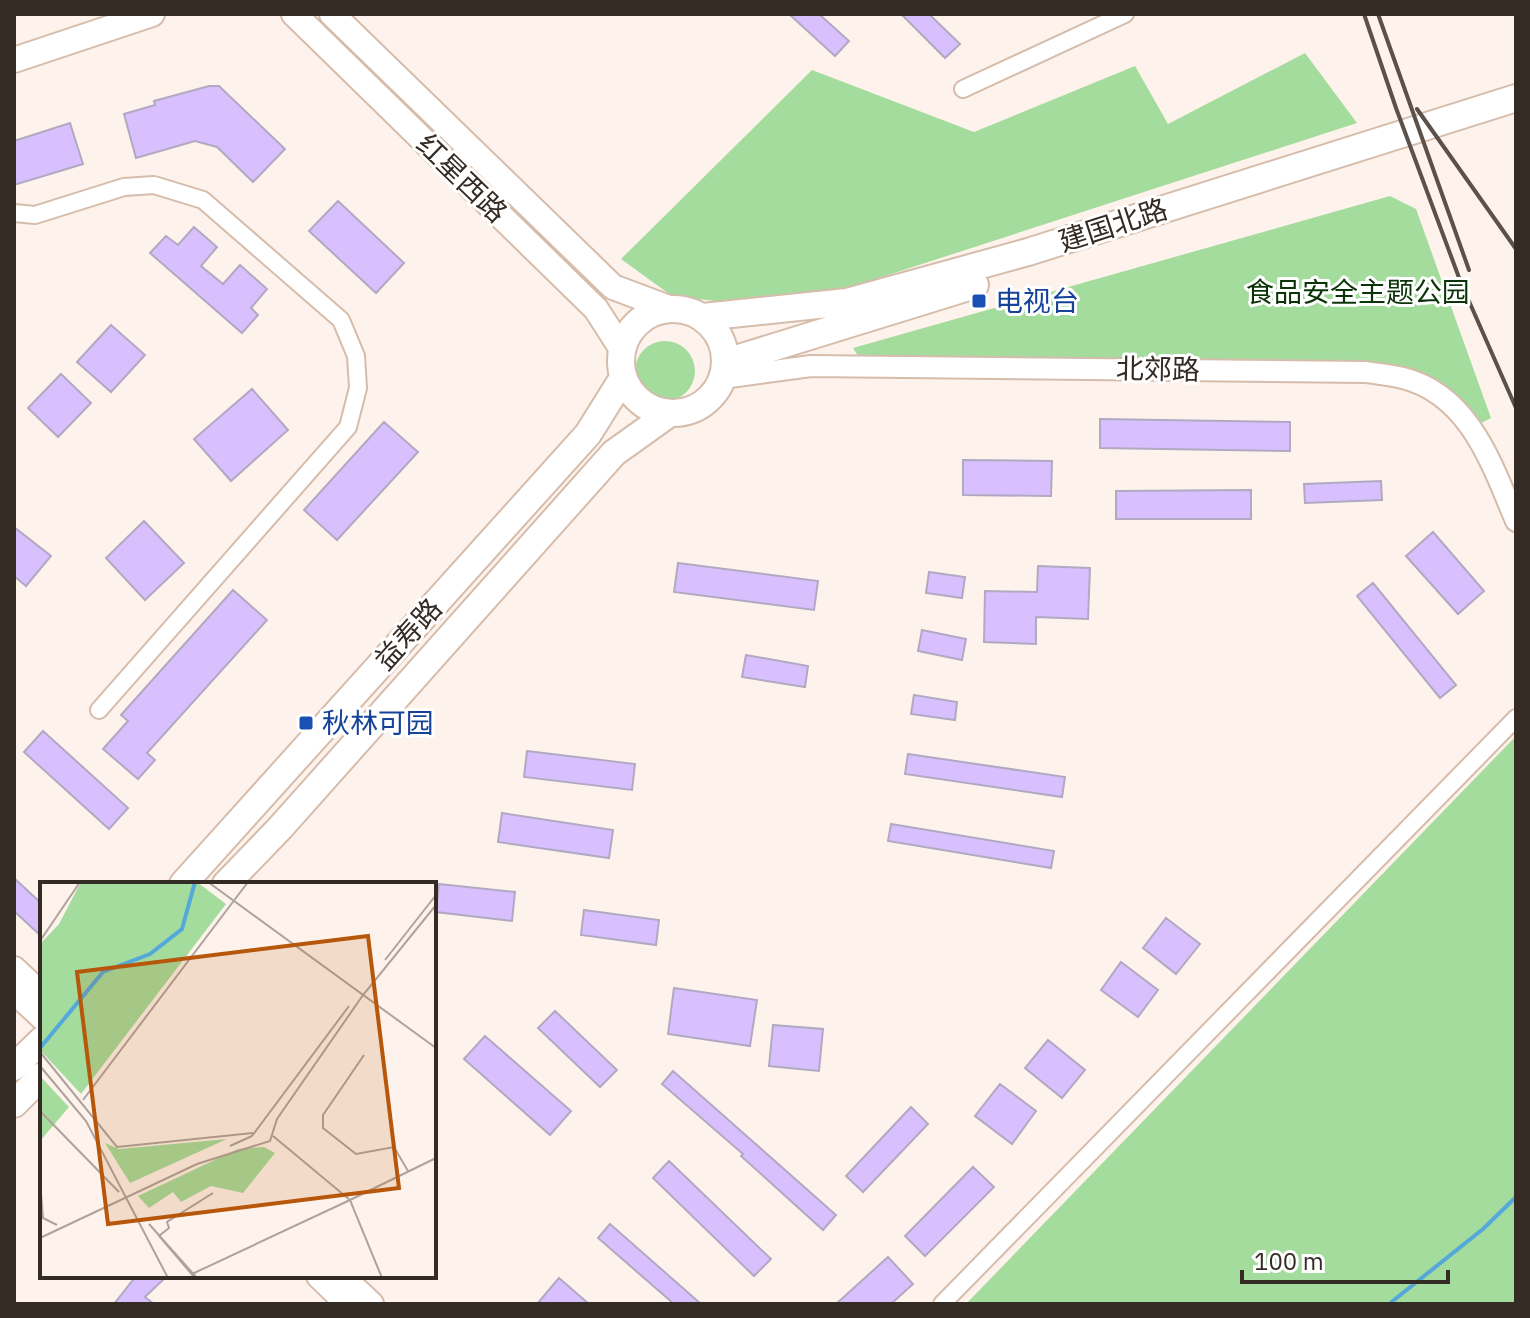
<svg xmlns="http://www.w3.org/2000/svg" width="1530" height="1318" font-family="'IBM Plex Sans','Noto Sans SC',sans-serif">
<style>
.green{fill:#a4dc9d}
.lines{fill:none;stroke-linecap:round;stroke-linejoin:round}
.stream{stroke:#55a8da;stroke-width:4}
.building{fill:#d7c0fd;stroke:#b1a9c2;stroke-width:2}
.minor-casing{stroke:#d5bcab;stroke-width:20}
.tertiary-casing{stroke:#d5bcab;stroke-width:24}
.secondary-casing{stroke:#d5bcab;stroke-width:28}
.primary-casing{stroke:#d5bcab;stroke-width:30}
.minor{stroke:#fff;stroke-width:16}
.tertiary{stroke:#fff;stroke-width:20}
.secondary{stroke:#fff;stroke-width:24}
.primary{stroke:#fff;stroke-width:26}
.rail{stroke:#5b514a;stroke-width:4}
.transit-dot{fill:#1a4fb4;stroke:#fff;stroke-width:3}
.labels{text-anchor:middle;stroke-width:6;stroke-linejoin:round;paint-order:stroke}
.street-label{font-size:28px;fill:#352b25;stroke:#fff}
.park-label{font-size:28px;fill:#0a3307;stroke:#fff}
.transit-label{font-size:28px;fill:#164399;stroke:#fff;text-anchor:start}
.inset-river{fill:none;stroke:#55a8da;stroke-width:4}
.inset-road{fill:none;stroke:#aea39c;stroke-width:2}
.view{fill:#b6570c;fill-opacity:0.15;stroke:#b6570c;stroke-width:4}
.inset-edge{fill:none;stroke:#352b25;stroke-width:4}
</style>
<rect width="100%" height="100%" fill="#fef3ec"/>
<!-- green -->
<path class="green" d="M1305 53 1357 123 808 301 741 304 672 296 621 259 812 70 974 132 1135 66 1168 124Z
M1390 196 1416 209 1491 418 1479 424 1423 377 860 359 853 348Z
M635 371a30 30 0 1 1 60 0a30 30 0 1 1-60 0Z
M1516 736V1304H966Z"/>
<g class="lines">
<!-- stream -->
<path class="stream" d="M1389 1304 1483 1229 1516 1197"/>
</g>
<!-- building -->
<path class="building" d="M789 14H819L849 41 835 56Z
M901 14H929L960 44 945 58Z
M209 86H219L285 149 253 182 217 147 195 141 136 158 124 114 155 105 154 101Z
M70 123 83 164 14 185V141Z
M338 201 404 263 376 293 309 231Z
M194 227 217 247 201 266 223 284 240 265 267 289 251 308 258 315 242 333 150 253 166 236 178 245Z
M111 325 145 355 111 392 77 362Z
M61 374 91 403 58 437 28 408Z
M252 389 288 430 231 481 194 439Z
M1100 419 1290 422V451L1100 448Z
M384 422 418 452 337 540 304 510Z
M963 460 1052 461 1051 496 963 495Z
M1381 481 1382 500 1305 503 1304 484Z
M1251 490V519H1116V491Z
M144 521 184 563 145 600 106 558Z
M14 527 51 556 26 586 14 576Z
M1433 532 1484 591 1458 614 1406 556Z
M678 563 818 581 814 610 674 592Z
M1038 566 1090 568 1088 619 1036 617V644L984 642 985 591 1037 592Z
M929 572 965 577 962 598 926 593Z
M1373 583 1456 685 1440 698 1357 596Z
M233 590 267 620 147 753 155 760 138 779 103 749 128 721 121 715Z
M922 630 966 639 962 660 918 651Z
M746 655 808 666 805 687 742 677Z
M914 695 957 702 955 720 911 714Z
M43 731 128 808 109 829 24 752Z
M527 751 635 764 632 790 524 777Z
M908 754 1065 777 1062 797 905 774Z
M502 813 613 830 609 858 498 842Z
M891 824 1054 851 1051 868 888 841Z
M14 878 42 904V937L14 911Z
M439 884 515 892 512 921 436 912Z
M584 910 659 920 656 945 581 935Z
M1166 918 1200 944 1176 974 1143 948Z
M1121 962 1158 990 1138 1017 1101 990Z
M674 988 757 1000 750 1046 668 1034Z
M555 1011 617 1070 600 1087 538 1028Z
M773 1025 823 1029 819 1071 769 1066Z
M485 1036 571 1111 550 1135 464 1059Z
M1048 1040 1085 1070 1062 1098 1025 1068Z
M673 1071 836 1215 823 1230 741 1156 743 1154 662 1084Z
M1000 1084 1036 1111 1012 1144 975 1116Z
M911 1107 928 1124 863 1192 846 1176Z
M669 1161 771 1259 754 1276 653 1178Z
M973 1167 994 1187 925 1256 905 1236Z
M610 1224 701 1304H674L598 1238Z
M888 1257 913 1284 891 1304H836Z
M136 1276H167L145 1297 154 1304H114Z
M559 1278 589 1304H537Z"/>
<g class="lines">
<defs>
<path id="minor" d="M963 89 1125 14
M14 213 35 215 124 187 154 185 203 200 341 320 356 356 358 388 348 427 99 710
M942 1304 1516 718"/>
<path id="tertiary" d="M723 378 811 366 1366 372C1378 374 1391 375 1403 378 1470 395 1492 465 1516 521"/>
<path id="secondary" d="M294 14 596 309 621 348
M332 14 613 287 669 308
M14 60 152 14
M14 969 42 995
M14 991 42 1017
M319 1276 348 1304
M341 1276 371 1304"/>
<path id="primary" d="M621 361a52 52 0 1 1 104 0a52 52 0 1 1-104 0Z
M703 317 847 302 1028 252 1516 98
M726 362 975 285
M183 884 588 434 623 378
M226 884 280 828 614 453 670 413
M14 1067 42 1040
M14 1104 42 1076"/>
</defs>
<!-- minor casing -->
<use href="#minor" class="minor-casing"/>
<!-- tertiary casing -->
<use href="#tertiary" class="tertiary-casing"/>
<!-- secondary casing -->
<use href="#secondary" class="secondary-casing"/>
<!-- primary casing -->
<use href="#primary" class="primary-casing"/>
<!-- minor -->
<use href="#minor" class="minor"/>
<!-- tertiary -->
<use href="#tertiary" class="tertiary"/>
<!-- secondary -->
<use href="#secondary" class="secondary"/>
<!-- primary -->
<use href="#primary" class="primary"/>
<!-- rail -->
<path class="rail" d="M1364 14 1396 108 1461 283 1516 408
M1378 14 1469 270
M1417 109 1516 249"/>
</g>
<!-- markers -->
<g class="transit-dot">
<rect x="971" y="293" width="16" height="16" rx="4"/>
<rect x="298" y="715" width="16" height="16" rx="4"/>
</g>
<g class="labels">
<!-- street labels -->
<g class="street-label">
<text transform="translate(462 178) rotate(44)" y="10">红星西路</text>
<text transform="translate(1113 225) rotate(-18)" y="10">建国北路</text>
<text transform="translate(1158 369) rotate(1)" y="10">北郊路</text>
<text transform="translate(408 634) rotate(-48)" y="10">益寿路</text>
</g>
<!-- park labels -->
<g class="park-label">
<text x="1358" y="302">食品安全主题公园</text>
</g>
<!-- transit labels -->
<g class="transit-label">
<text x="995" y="311">电视台</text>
<text x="322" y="733">秋林可园</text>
</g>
</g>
<!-- overview -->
<g transform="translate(40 882)">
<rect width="396" height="396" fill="#fef3ec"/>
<path d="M41 0H157L186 22 41 212 0 168V62L19 42ZM0 194 29 225 0 259ZM187 257 90 301 65 261 79 267ZM224 265 235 271 203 311 171 304 141 320 133 310 109 326 98 314 198 267Z" fill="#a4dc9d"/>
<path class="inset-river" d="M0 166 63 90 110 72 142 47 155 0"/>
<path class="inset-road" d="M168 0 396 166M0 59 40 0M345 78 396 13M0 170 77 265 213 251M324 173 283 233V246L316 272 354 265 368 289M0 184 46 239 128 396M43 218 208 0M0 229 79 310M212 254 309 124M233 254 310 318 342 396M190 264 212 254M0 299 3 336 17 343M310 318 396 276M109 342 157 396M0 356 157 282 230 259 237 237 323 113 396 23M152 392 310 318M155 396 119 354 129 346 127 340 173 311"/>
<path class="view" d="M328 54 359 306 68 342 37 90Z"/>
<rect width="396" height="396" class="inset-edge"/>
</g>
<!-- border -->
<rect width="1530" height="1318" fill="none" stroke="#352b25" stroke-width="32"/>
<!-- scale -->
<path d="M1242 1270v12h206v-12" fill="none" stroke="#352b25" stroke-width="4"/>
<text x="1254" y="1270" font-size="24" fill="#352b25" stroke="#ffffff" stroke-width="6" paint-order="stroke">100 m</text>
</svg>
